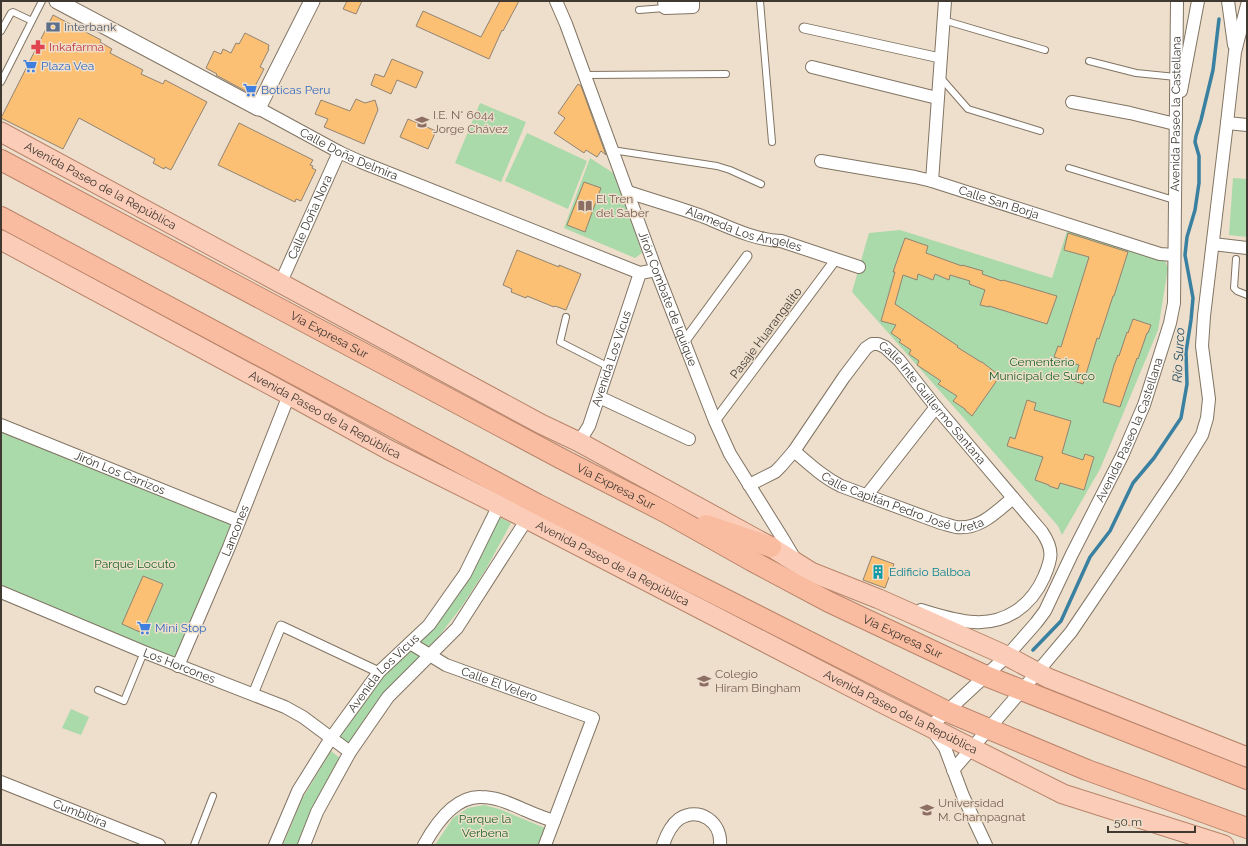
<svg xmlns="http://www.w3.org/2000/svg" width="1248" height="846" font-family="Raleway,sans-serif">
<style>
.green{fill:#aad9aa}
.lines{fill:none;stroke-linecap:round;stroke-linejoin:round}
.stream{stroke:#3a81a1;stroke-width:3.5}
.building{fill:#fbc073;stroke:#918372}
.service-casing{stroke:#817463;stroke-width:8}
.pedestrian-casing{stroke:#817463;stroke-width:11}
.minor-casing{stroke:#817463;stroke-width:14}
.tertiary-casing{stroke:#817463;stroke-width:17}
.primary-casing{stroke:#b8846a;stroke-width:21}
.trunk-casing{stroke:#b8846a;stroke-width:22}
.service{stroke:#fff;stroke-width:6}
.pedestrian{stroke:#fff;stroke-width:9}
.minor{stroke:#fff;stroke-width:12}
.tertiary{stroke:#fff;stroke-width:15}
.primary{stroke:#fbcdb8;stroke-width:19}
.trunk{stroke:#fabca0;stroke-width:20}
.labels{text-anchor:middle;stroke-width:3;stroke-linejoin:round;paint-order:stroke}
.service-label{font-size:12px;fill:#4e5e75;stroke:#eedfcc;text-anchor:start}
.health-label{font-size:12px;fill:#be3a42;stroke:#eedfcc;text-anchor:start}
.shop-label{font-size:12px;fill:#366cbe;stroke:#eedfcc;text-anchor:start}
.street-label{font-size:12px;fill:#3f3932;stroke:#eedfcc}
.education-label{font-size:12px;fill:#785e54;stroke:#eedfcc;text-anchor:start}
.park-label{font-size:12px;fill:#1e6426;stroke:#eedfcc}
.culture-label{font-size:12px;fill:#0d838f;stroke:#eedfcc;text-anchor:start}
.water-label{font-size:13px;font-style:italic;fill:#285267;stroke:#eedfcc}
</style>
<rect width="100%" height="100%" fill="#eedfcc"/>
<!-- green -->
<path class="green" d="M480 103 526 122 501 182 455 163Z
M527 133 587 161 568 209 505 181Z
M590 158 618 176 642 253 635 258 564 228Z
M1233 178 1247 179V237L1229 235Z
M900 230 1052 278 1067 231 1165 261 1168 268 1158 330 1100 469 1062 535 1058 526 969 424 852 292 869 233Z
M1 430 232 524 176 661 1 587Z
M497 516 511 523 486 569 462 606 433 644 428 647 420 641Z
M410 647 424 656 351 746 337 734 380 675Z
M71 709 89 717 81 735 62 728Z
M331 751 341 759 312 807 298 845H283L302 799Z
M484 805 499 809 545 828 539 845H435L453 818 468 808Z"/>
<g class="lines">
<!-- stream -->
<path class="stream" d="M1033 650 1061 621 1090 557 1110 531 1133 483 1154 458 1181 418 1187 384 1186 352 1191 320 1193 298 1185 255 1187 237 1195 210 1199 183V156L1195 142 1196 136 1201 120 1213 70 1219 19"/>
</g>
<!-- building -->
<path class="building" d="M347 1H362L356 14 343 9Z
M500 1H519L503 31 502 30 489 59 416 26 423 11 481 37Z
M53 15 101 40 100 42 112 49 110 53 143 70 141 74 163 84 165 80 207 102 171 170 165 167 164 169 153 163 155 159 79 118 63 149 1 118Z
M245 33 269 45 268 49H269L260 67 264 69 251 94 216 75 217 74 206 68 214 51 221 54 223 49 231 53 236 43 239 44Z
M392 59 423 72 416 88 397 80 391 94 371 85 375 74 384 77Z
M578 84 581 86 606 155 601 151 597 157 586 150 584 153 554 133 565 118 558 113Z
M356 99 365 103 375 100 378 110 364 144 324 127 328 119 315 114 321 100 350 111Z
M408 119 436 131 428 149 400 137Z
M239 123 313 160 310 165 313 166 312 168 316 170 301 201 296 199 295 202 218 165Z
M584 182 601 188 585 232 567 225Z
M1068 233 1128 252 1114 296H1113L1099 339 1097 338 1083 384 1074 381 1079 365 1054 357 1058 346 1061 347 1089 257 1064 250Z
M905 238 928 246 926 253 962 266V265L983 271 982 274 1002 281 1003 280 1057 296 1047 324 989 306V307L980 305 985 290 969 284 970 281 950 275 949 280 935 274 933 280 918 274 917 280 903 275 895 304 958 346 957 347 981 362H982L1000 376 972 416 965 410V409L953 401 957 396 938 384 941 381 917 365 919 361 909 354 911 350 899 342 901 340 891 333 896 325 881 321 895 272H893Z
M517 250 559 267V265L581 274 566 310 555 306 554 307 527 296 526 298 511 292 512 289 503 285Z
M1133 319 1151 325 1148 333H1147L1138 359 1137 358 1120 407 1103 402 1114 365 1118 355 1119 356 1127 332 1128 333Z
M1027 400 1036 403 1034 410 1071 421 1062 453 1083 460 1085 454 1094 457 1084 490 1060 483 1058 489 1049 486V485L1035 480 1043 457 1007 446 1010 437 1015 439Z
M872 556 894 564 885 588 863 580Z
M143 576 163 584 142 633 122 624Z"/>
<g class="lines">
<defs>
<path id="service" d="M760 1 772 142
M639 10 665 8
M943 20 1045 50
M1 31 11 13 13 12 32 21
M1089 61 1136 73 1176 77
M585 75 726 74
M940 77 968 109 1040 131
M1 82 42 1
M612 150 717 166 730 170 761 184
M1069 168 1174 200
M1236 259 1234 288 1237 291 1247 295
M566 317 560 342 609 367
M98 690 124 701 144 652
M194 845 213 796"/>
<path id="pedestrian" d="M804 28 940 58
M684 342 747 256
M715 421 836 259
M253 694 281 626 379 672"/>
<g id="minor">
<path id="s1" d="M556 1 566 24 656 270 715 421 730 454 783 539 795 559"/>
<path d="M664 1 665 8 693 7V1"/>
<path d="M1228 1 1234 45"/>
<path d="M812 67 937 98"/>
<path d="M1181 91 1198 1"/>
<path d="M1072 102 1130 113 1175 124 1176 117"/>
<path id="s2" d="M258 108 339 152 361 162 640 273 656 270"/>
<path d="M1227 123 1247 125"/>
<path id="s3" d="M821 161 915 177 932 181 1160 254 1174 255"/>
<path d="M932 181 945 1"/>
<path id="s4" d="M628 192C652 200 677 207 702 216 727 226 753 240 781 241L859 267"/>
<path d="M1213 244 1247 248"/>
<path id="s5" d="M281 282 339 152"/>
<path d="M599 397 689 439"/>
<path id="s6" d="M1 425 239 521"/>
<path id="s7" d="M579 442 589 426 640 273"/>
<path id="s8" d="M794 451C809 464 823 477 841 486L941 523C946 524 951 526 956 527 980 530 997 511 1013 498"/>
<path id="s9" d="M749 485 775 472 781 466 794 451 844 377 866 348 872 344H878L885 347 899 360 936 407 1042 532C1054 550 1052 558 1044 577 1031 606 1006 624 974 622 956 621 938 615 921 610"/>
<path d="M867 495 936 407"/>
<path id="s10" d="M1 592 144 652 285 707 303 717 350 752"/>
<path id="s11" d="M410 643 446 665 593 718 545 845"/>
<path id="s12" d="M178 666 229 547 289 395"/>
<path d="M953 770 1023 689 1071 632 1177 475 1202 435 1207 418 1209 399 1202 346 1204 316 1227 123 1235 52 1247 5"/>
<path id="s13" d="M1 782 159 845"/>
<path id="s14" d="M275 845 298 791 331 738 379 672 429 625 465 574 499 505"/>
<path d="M304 845 317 812 350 752 388 697 457 628 527 519"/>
<path d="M424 845C435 825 455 796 481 797 497 797 511 804 525 810 534 814 544 818 554 821"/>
<path d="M663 845C666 836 671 825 679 819 699 806 722 822 720 845"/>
<path id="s15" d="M986 845 963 796 945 748 930 727 1007 656 1036 623 1045 611 1072 554 1122 456 1144 405 1170 323 1174 303 1177 1"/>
</g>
<path id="tertiary" d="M57 1 258 108 312 1"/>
<g id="primary">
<path id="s16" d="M1 132 541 424 579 442 771 547 811 572 879 599 1007 656 1048 678 1247 757"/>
<path id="s17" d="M1 240 289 395 389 450 527 519 882 703 1063 794 1224 845"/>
</g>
<g id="trunk">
<path id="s18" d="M1 160 560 458 665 512 752 561 829 602 986 676 1247 779"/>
<path d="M1 217 537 504 946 711 1087 770 1247 828"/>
<path d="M706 525 771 547"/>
</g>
</defs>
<!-- service casing -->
<use href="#service" class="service-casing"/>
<!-- pedestrian casing -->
<use href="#pedestrian" class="pedestrian-casing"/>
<!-- minor casing -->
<use href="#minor" class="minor-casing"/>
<!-- tertiary casing -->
<use href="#tertiary" class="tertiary-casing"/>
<!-- primary casing -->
<use href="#primary" class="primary-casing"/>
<!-- trunk casing -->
<use href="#trunk" class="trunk-casing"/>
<!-- service -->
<use href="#service" class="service"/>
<!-- pedestrian -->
<use href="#pedestrian" class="pedestrian"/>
<!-- minor -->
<use href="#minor" class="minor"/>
<!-- tertiary -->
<use href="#tertiary" class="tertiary"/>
<!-- primary -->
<use href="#primary" class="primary"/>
<!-- trunk -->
<use href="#trunk" class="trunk"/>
</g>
<!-- icons -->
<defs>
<symbol id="bank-bare" viewBox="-9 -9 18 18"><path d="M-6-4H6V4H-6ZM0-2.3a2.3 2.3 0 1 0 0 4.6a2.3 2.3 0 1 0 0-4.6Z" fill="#5c6f8a" stroke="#eedfcc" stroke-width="2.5" paint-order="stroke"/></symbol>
<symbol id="pharmacy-bare" viewBox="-9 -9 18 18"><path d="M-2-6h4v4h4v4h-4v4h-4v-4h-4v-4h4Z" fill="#e0444e" stroke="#eedfcc" stroke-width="2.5" paint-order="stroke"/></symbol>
<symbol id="supermarket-bare" viewBox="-9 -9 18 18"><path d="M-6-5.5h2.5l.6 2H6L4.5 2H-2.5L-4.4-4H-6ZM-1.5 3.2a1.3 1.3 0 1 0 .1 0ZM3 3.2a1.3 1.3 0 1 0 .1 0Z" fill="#3f7fe0" stroke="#eedfcc" stroke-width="2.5" paint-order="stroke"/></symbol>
<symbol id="school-bare" viewBox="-9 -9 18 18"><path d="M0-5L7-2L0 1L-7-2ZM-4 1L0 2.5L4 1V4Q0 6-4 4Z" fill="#8d6e63" stroke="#eedfcc" stroke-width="2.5" paint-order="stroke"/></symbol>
<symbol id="library-bare" viewBox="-9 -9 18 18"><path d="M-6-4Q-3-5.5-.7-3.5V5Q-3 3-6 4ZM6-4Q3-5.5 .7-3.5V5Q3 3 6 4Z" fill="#8d6e63" stroke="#eedfcc" stroke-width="2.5" paint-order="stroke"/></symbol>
<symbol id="building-bare" viewBox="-9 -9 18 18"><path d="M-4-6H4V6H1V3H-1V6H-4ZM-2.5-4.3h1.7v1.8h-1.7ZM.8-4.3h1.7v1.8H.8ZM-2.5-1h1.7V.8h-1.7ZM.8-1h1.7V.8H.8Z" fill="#0f9aa8" stroke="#eedfcc" stroke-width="2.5" paint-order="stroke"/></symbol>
<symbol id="university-bare" viewBox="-9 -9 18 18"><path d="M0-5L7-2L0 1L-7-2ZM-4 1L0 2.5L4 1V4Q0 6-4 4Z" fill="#8d6e63" stroke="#eedfcc" stroke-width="2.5" paint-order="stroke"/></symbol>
</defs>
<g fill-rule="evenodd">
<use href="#bank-bare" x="43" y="17" width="20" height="20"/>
<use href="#pharmacy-bare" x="28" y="37" width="20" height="20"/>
<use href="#supermarket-bare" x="20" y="56" width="20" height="20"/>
<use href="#supermarket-bare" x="240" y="80" width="20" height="20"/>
<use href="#school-bare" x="412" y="112" width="20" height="20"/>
<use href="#library-bare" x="575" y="196" width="20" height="20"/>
<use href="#building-bare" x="868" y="562" width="20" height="20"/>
<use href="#supermarket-bare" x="134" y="618" width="20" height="20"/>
<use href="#school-bare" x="694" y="671" width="20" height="20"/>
<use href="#university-bare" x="917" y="800" width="20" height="20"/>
</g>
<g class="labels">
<!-- service labels -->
<g class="service-label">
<text x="64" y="31">Interbank</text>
</g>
<!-- health labels -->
<g class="health-label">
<text x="49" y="51">Inkafarma</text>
</g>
<!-- shop labels -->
<g class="shop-label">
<text x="41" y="70">Plaza Vea</text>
<text x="261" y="94">Boticas Peru</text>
<text x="155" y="632">Mini Stop</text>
</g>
<!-- street labels -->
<g class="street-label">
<text dy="4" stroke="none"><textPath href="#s15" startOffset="819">Avenida Paseo la Castellana</textPath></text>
<text dy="4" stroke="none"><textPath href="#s2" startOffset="102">Calle Doña Delmira</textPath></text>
<text dy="4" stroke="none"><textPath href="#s16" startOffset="113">Avenida Paseo de la República</textPath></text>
<text dy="4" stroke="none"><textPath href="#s3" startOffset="183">Calle San Borja</textPath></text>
<text dy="4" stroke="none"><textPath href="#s5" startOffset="71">Calle Doña Nora</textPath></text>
<text dy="4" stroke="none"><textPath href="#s4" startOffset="122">Alameda Los Ángeles</textPath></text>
<text dy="4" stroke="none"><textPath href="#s1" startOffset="318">Jirón Combate de Iquique</textPath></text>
<text transform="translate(766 333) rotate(-53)" y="4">Pasaje Huarangalito</text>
<text dy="4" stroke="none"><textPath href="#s18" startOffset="372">Via Expresa Sur</textPath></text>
<text dy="4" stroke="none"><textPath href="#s7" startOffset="90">Avenida Los Vicus</textPath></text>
<text dy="4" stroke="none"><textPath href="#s9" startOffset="277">Calle Inte Guillermo Santana</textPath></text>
<text dy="4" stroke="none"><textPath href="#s17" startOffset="368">Avenida Paseo de la República</textPath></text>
<text dy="4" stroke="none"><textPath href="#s15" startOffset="495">Avenida Paseo la Castellana</textPath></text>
<text dy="4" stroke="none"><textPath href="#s6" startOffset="128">Jirón Los Carrizos</textPath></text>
<text dy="4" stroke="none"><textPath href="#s18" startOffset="696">Via Expresa Sur</textPath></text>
<text dy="4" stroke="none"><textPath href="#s8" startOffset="123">Calle Capitán Pedro José Ureta</textPath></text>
<text dy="4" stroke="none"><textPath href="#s12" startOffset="147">Lancones</textPath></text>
<text dy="4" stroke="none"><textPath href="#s17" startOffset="692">Avenida Paseo de la República</textPath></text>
<text dy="4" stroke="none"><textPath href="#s18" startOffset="1020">Via Expresa Sur</textPath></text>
<text dy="4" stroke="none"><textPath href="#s10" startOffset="193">Los Horcones</textPath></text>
<text dy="4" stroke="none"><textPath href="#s14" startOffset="205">Avenida Los Vicus</textPath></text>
<text dy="4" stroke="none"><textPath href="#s11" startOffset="99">Calle El Velero</textPath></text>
<text dy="4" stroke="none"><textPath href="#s17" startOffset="1016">Avenida Paseo de la República</textPath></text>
<text dy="4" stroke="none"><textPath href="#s13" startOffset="85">Cumbibira</textPath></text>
</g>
<!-- education labels -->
<g class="education-label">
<text x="433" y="119">I.E. N° 6044<tspan x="433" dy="14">Jorge Chávez</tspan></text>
<text x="596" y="203">El Tren<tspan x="596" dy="14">del Saber</tspan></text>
<text x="715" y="678">Colegio<tspan x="715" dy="14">Hiram Bingham</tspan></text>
<text x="938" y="807">Universidad<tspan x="938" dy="14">M. Champagnat</tspan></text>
</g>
<!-- park labels -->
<g class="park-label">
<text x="1042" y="366">Cementerio<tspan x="1042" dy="14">Municipal de Surco</tspan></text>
<text x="135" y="568">Parque Locuto</text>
<text x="485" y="823">Parque la<tspan x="485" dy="14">Verbena</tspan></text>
</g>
<!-- culture labels -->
<g class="culture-label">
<text x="889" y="576">Edificio Balboa</text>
</g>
<!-- water labels -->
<g class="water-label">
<text transform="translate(1178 355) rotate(-87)" y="5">Río Surco</text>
</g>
</g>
<!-- border -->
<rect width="1248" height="846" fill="none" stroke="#3f3932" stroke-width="4"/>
<!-- scale -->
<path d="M1108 826v6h87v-6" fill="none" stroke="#3f3932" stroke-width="2"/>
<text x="1114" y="826" font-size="12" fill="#3f3932" stroke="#eedfcc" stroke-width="3" paint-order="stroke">50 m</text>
</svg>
